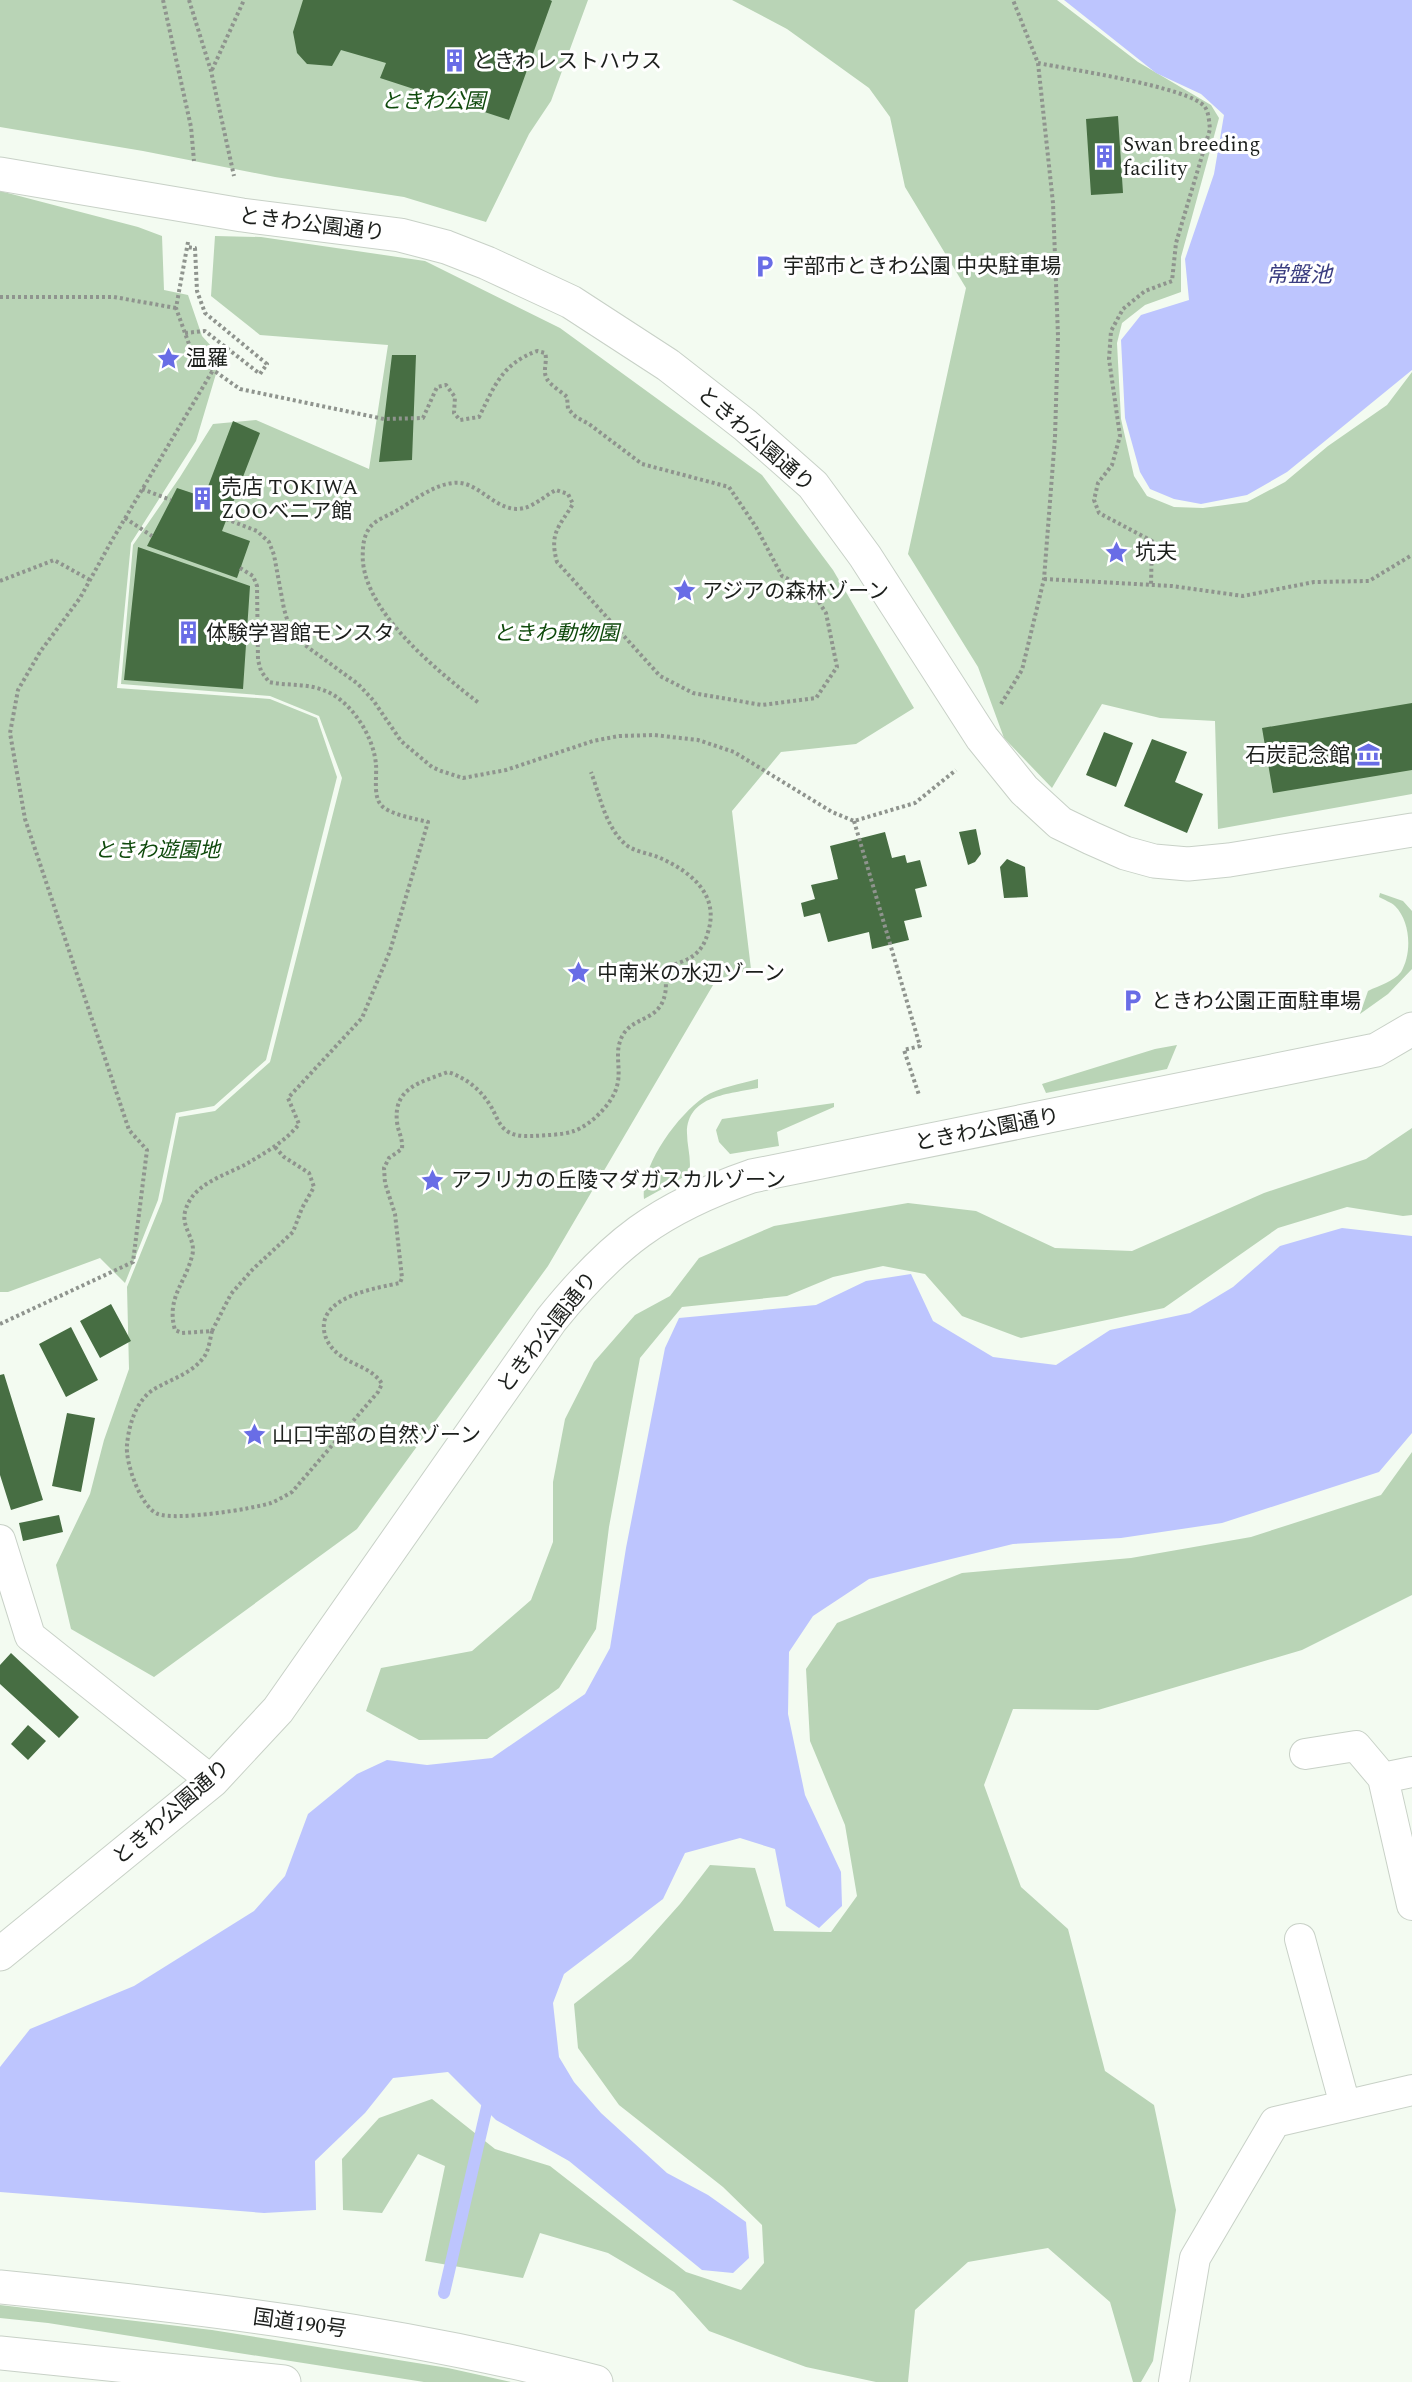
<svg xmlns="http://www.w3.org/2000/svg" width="1412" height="2382" font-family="Spectral,'Noto Sans JP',serif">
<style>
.green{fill:#b9d4b6}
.water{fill:#bdc5fe}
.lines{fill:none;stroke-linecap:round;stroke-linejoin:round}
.stream{stroke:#bdc5fe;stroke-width:12}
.building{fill:#476e43}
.street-casing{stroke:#c8d1c7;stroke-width:32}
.secondary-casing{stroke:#c8d1c7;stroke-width:35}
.highway-casing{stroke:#c8d1c7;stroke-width:35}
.path{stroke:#8f948e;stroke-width:4;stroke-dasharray:3 3;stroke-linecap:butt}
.street{stroke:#fff;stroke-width:30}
.secondary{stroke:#fff;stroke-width:33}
.highway{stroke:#fff;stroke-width:33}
.labels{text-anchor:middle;stroke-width:6;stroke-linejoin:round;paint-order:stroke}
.poi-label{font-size:21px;fill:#1c1f1c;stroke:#fff;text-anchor:start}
.park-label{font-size:21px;font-style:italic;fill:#0f4a0c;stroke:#fff}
.street-label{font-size:21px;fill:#1c1f1c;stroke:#fff}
.water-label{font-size:22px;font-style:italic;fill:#3a3d80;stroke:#fff}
</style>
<rect width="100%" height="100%" fill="#f3fbf1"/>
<!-- green -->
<path class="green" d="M0 0H588L551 101 529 134 486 222 404 197 275 177 143 151 0 127Z
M732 0H1057L1138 62 1211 105 1219 118 1181 257V292L1145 305 1122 323 1117 343 1121 419 1134 476 1147 496 1174 507 1203 508 1247 502 1285 482 1328 446 1387 405 1412 372V794L1218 829 1215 721 1160 718 1102 704 1052 788 1004 738 978 667 908 554 966 288 905 187 890 117 869 88 787 29Z
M0 191 138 227 162 236 164 290 188 295 202 336 221 357 196 441 131 543 117 688 270 699 317 718 337 777 266 1060 214 1106 176 1113 158 1200 125 1283 100 1258 8 1292H0Z
M215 236 261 237 425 261 560 328 762 475 833 570 914 708 856 744 781 752 732 811 751 969 716 980 548 1266 357 1529 154 1677 71 1629 56 1565 90 1494 104 1440 129 1369 127 1287 162 1201 179 1117 215 1111 270 1062 342 778 319 716 270 696 121 684 133 545 180 477 213 424 256 420 369 469 388 345 260 335 211 296Z
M1380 893 1403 901 1412 911V969L1388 994 1360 1014 1368 991C1380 985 1393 982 1401 972 1412 954 1411 922 1395 906 1391 902 1384 900 1379 897Z
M1177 1045 1167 1069 1046 1093 1042 1084 1155 1049Z
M758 1079V1088C730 1094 687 1095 687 1133 687 1147 692 1160 689 1174L644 1199C640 1166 677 1116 704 1097 719 1087 741 1084 758 1079Z
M834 1103V1107L777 1132 779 1146 730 1154 719 1142 716 1130 722 1119Z
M1412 1128V1215L1403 1216 1347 1207 1278 1228 1164 1308 1021 1338 962 1316 925 1274 883 1266 833 1277 787 1296 682 1307 640 1358 609 1527 596 1629 559 1688 487 1739 419 1740 366 1711 381 1668 472 1651 531 1600 553 1542V1482L565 1419 594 1362 635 1315 670 1296 699 1258 774 1226 908 1203 976 1211 1055 1248 1132 1251 1264 1193 1366 1159Z
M1412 1452V1595L1302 1650 1098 1710 1013 1709 984 1785 1021 1887 1068 1929 1105 2071 1154 2105 1176 2210 1153 2361 1141 2382H1133L1110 2302 1048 2248 968 2262 915 2310 908 2382H876L806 2367 709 2331 674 2292 608 2253 540 2233 523 2278 425 2261 445 2166 418 2154 382 2213 343 2210 342 2159 379 2118 432 2099 495 2149 550 2166 686 2272 741 2290 764 2263 762 2225 723 2187 619 2105 578 2048 574 2004 631 1959 680 1904 710 1865 755 1868 774 1931 831 1932 857 1896 845 1825 810 1741 806 1669 837 1623 962 1573 1131 1558 1251 1537 1381 1495Z
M0 2305 212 2330 448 2368 511 2382H424L48 2323 0 2318Z"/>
<!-- water -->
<path class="water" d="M1064 0H1412V370L1287 472 1247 495 1201 504 1174 499 1150 489 1140 472 1125 418 1121 340 1141 315 1189 300 1185 259 1214 174 1224 115 1201 94 1156 73Z
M1342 1228 1412 1236V1433L1379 1472 1222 1523 1121 1538 1013 1544 869 1579 813 1616 789 1652 788 1714 805 1795 841 1872 842 1906 819 1928 786 1906 775 1849 740 1838 685 1853 663 1899 564 1974 553 2003 559 2057 574 2082 601 2113 667 2173 708 2195 746 2222 749 2258 733 2273 702 2270 569 2161 496 2120 448 2072 393 2078 365 2113 315 2161 316 2210 264 2213 0 2192V2067L30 2029 134 1986 254 1911 285 1876 308 1814 357 1774 387 1760 427 1765 492 1758 585 1694 610 1648 626 1548 665 1348 679 1318 816 1305 866 1281 911 1274 933 1321 993 1357 1056 1365 1110 1330 1190 1313 1233 1287 1280 1246Z"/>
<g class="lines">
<!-- stream -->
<path class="stream" d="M444 2293 490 2094"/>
</g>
<!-- building -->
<path class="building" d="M303 0H550L552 1 509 120 380 78 386 63 341 50 332 66 307 64 297 53 293 32Z
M1118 116 1123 193 1091 195 1086 119Z
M392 355H416L412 460 379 462Z
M233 421 260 433 222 531 250 541 237 578 147 546 177 488 204 497Z
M138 547 250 586 243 689 124 680Z
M1412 703V770L1273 793 1262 728Z
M1104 732 1133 743 1116 787 1086 775Z
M1152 739 1187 752 1175 782 1203 794 1187 833 1124 806Z
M976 829 981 854 975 862 968 865 959 832Z
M885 832 892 858 905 855 907 863 920 860 927 886 915 889 922 917 904 921 909 940 872 949 869 932 828 942 820 913 804 917 801 903 815 899 811 885 838 879 830 846Z
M1007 859 1025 867 1028 897 1004 898 1000 867Z
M111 1304 131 1341 100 1358 80 1321Z
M71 1327 98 1380 66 1397 39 1344Z
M4 1374 43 1500 11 1510 0 1475V1375Z
M67 1413 95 1418 81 1492 52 1486Z
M59 1515 63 1532 23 1541 19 1523Z
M11 1653 79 1717 59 1738 0 1684V1665Z
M28 1725 46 1741 28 1760 11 1744Z"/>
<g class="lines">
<defs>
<path id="street" d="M0 1540 30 1636 212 1781
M1305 1754 1356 1746 1383 1778
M1412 1772 1383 1778 1412 1905
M1300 1939 1345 2105
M1174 2382 1195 2258 1275 2122 1412 2090"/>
<path id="secondary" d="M0 174 242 215 400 235 446 247 487 263 571 302 668 365 745 425 813 485 865 556 982 738 1024 790 1060 823 1091 838 1125 853 1154 861 1188 864 1229 860 1412 830
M0 1954 212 1781 278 1710 551 1320C612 1244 659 1208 752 1176L1376 1050 1412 1029"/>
<path id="highway" d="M0 2287C200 2307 400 2331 596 2382
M0 2353 284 2382"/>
</defs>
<!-- street casing -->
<use href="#street" class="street-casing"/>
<!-- secondary casing -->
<use href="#secondary" class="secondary-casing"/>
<!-- highway casing -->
<use href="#highway" class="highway-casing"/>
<!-- path -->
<path class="path" d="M163 0 191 127 194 161
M189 0 211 71 234 176
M1038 63C1067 69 1190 87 1205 107 1209 113 1209 122 1210 129L1176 243 1172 281 1145 291 1123 309 1111 331 1109 359 1120 436 1112 465 1098 483 1094 500 1099 513 1152 541 1151 585
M212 70 244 0
M188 242 176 308 190 347 213 370 240 389 384 419 423 418 437 387 446 385 455 397 454 413 460 420 479 417C495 385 502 364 537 351L545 353C548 361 542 371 547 379 550 385 562 392 567 397L568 409 576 417 589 424 642 464 729 487 756 527 782 576 811 590 826 613 837 667 816 698 762 705 693 693 660 676 557 562C549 533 559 527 573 504L568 494 556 490C546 495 534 506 524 508 496 515 479 479 453 483 433 485 413 501 396 511 389 515 378 519 372 525 366 531 363 541 363 550 357 608 439 672 480 704
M0 297H114L176 308
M185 333 205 331 260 374 267 364 205 313 197 291 195 248 187 247
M142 489 171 500
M125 518 152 536
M226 519 257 531 269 542 274 555 284 609 289 626 298 640 358 684 373 700 401 741 432 767 441 771 463 778 506 770 593 741 619 736 654 735 698 740 734 752 832 812 854 821 915 803 956 770
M240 568 253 576 257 586 258 660 261 671 269 682C287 686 305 683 323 690 350 699 374 736 376 765 377 776 373 796 381 805 388 814 416 819 428 822L390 951 362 1018 288 1098 299 1124C287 1140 265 1153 248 1163 225 1176 192 1183 185 1212 181 1228 197 1240 192 1256 185 1284 166 1298 175 1330L182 1333 212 1331 231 1294 253 1269 293 1232 302 1208 314 1187 309 1173 284 1157 273 1145
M1044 579 1172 586 1243 596 1314 582 1369 581 1412 555
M0 581 54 560 90 580
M1001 704 1022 670 1044 579 1055 437 1058 336 1053 203 1038 63 1013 0
M854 821 920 1046 904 1050 919 1095
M0 1324 133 1262 147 1150 129 1130 25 819 10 733 18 690 40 652 80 598 111 542 213 370
M212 1331C210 1339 209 1350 204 1357 192 1373 174 1378 158 1387 137 1397 129 1423 127 1445 125 1462 141 1508 158 1514 176 1521 252 1509 271 1503 278 1500 285 1496 292 1492L378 1392 382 1384C373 1368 351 1365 337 1353 330 1347 325 1339 324 1330 320 1296 377 1288 400 1283L402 1278 395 1214 385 1183 384 1168 389 1158 402 1149C403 1138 398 1132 397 1122 393 1087 422 1082 448 1072 466 1078 480 1089 490 1105 496 1114 498 1125 507 1131 516 1137 525 1136 534 1136 546 1135 563 1135 574 1131 591 1125 613 1103 617 1086 621 1072 616 1058 619 1045 626 1014 659 1025 665 994 667 986 665 975 665 967 687 961 702 956 708 932 720 894 690 871 658 857 647 853 632 851 624 843 605 825 600 796 591 772"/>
<!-- street -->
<use href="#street" class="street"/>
<!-- secondary -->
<use href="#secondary" class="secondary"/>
<!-- highway -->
<use href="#highway" class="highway"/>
</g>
<!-- icons -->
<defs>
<symbol id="building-bare" viewBox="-9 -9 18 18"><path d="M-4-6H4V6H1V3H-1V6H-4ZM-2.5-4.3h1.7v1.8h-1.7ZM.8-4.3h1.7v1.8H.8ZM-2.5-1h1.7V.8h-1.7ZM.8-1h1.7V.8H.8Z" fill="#696de6" stroke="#fff" stroke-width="2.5" paint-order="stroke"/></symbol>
<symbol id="parking-bare" viewBox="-9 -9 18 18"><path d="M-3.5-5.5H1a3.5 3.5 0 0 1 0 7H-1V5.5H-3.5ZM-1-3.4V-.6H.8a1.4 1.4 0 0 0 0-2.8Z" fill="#696de6" stroke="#fff" stroke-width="2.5" paint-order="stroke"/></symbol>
<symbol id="sight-bare" viewBox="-9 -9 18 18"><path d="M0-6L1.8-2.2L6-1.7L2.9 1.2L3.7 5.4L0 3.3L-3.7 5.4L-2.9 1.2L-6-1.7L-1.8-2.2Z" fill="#696de6" stroke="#fff" stroke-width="2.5" paint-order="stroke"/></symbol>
<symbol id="museum-bare" viewBox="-9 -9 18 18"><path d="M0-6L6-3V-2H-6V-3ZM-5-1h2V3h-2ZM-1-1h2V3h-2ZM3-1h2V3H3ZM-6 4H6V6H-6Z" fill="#696de6" stroke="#fff" stroke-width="2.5" paint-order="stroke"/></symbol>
</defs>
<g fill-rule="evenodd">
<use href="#building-bare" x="438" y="44" width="33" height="33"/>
<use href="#building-bare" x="1088" y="140" width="33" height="33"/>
<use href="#parking-bare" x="748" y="250" width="33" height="33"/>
<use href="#sight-bare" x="152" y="342" width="33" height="33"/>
<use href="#building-bare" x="186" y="482" width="33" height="33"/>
<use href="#sight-bare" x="1100" y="536" width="33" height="33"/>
<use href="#sight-bare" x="668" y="574" width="33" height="33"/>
<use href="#building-bare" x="172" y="616" width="33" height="33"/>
<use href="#museum-bare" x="1352" y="738" width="33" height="33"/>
<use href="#sight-bare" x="562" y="956" width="33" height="33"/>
<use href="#parking-bare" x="1116" y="984" width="33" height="33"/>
<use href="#sight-bare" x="416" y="1164" width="33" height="33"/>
<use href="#sight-bare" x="238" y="1418" width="33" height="33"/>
</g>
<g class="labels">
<!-- poi labels -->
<g class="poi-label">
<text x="473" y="68">ときわレストハウス</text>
<text x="1123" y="151">Swan breeding<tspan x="1123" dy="24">facility</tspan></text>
<text x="783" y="273">宇部市ときわ公園 中央駐車場</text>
<text x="186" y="365">温羅</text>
<text x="221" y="494">売店 TOKIWA<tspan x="221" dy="24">ZOOべニア館</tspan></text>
<text x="1135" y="559">坑夫</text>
<text x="702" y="598">アジアの森林ゾーン</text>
<text x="206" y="640">体験学習館モンスタ</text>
<text x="1350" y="762" text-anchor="end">石炭記念館</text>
<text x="597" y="980">中南米の水辺ゾーン</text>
<text x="1151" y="1008">ときわ公園正面駐車場</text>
<text x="451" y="1187">アフリカの丘陵マダガスカルゾーン</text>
<text x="272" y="1442">山口宇部の自然ゾーン</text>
</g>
<!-- park labels -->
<g class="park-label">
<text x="433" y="108">ときわ公園</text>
<text x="556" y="640">ときわ動物園</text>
<text x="157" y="857">ときわ遊園地</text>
</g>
<!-- street labels -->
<g class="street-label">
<text transform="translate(312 224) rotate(7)" y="7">ときわ公園通り</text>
<text transform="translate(756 439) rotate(41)" y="7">ときわ公園通り</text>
<text transform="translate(987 1129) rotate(-11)" y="7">ときわ公園通り</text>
<text transform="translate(547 1332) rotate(-52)" y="7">ときわ公園通り</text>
<text transform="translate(171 1812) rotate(-41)" y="7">ときわ公園通り</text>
<text transform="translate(300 2323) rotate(8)" y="7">国道190号</text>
</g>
<!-- water labels -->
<g class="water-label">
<text x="1299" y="282">常盤池</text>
</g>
</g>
</svg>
